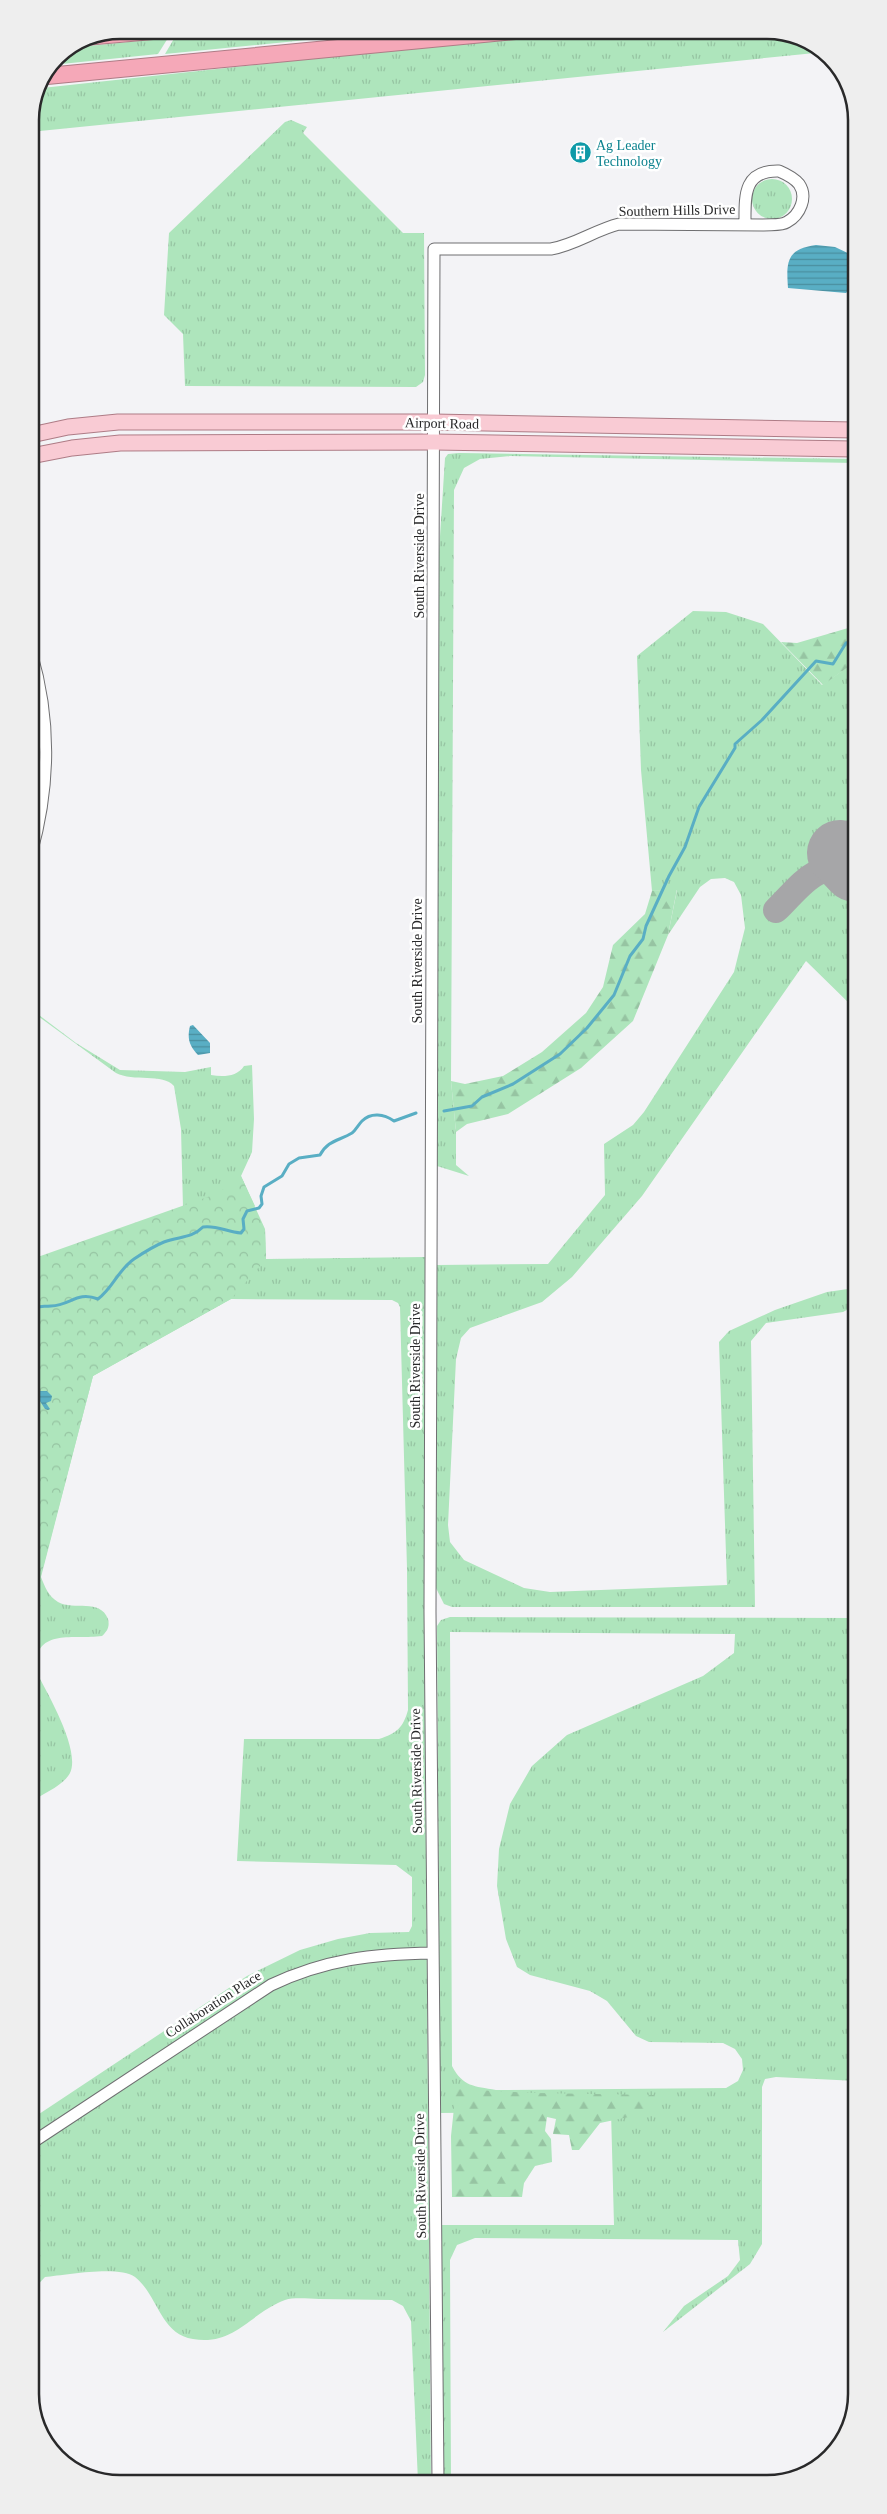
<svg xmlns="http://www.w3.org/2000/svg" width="887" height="2514" font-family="Georgia,serif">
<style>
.grass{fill:url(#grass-tufts);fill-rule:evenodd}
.forest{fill:url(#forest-firs)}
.park{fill:url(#park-crowns)}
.water{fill:url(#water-rules)}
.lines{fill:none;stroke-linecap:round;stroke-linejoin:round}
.stream{stroke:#59aec4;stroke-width:3}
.taxiway{stroke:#a6a6a8;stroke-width:26}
.runway{stroke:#a6a6a8;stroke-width:66}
.minor-casing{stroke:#6f6f71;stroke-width:13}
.major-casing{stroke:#ae7c86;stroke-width:17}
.highway-casing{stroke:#ae7c86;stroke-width:18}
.minor{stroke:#fff;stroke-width:11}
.major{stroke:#f9cbd4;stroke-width:15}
.highway{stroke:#f5a8b8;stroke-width:16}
.labels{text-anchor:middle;stroke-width:5;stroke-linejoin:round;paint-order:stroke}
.culture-label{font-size:14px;fill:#0d838f;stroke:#fff;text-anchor:start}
.street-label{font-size:14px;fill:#29292a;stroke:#fff}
.rim{fill:none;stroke:#29292a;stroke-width:2.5}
</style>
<defs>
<pattern id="grass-tufts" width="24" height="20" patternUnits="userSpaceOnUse" patternTransform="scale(1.25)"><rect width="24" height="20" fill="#aee5bc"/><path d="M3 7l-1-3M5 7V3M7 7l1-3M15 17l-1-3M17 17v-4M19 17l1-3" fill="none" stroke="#96c4a2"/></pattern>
<pattern id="forest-firs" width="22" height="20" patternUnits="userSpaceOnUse" patternTransform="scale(1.25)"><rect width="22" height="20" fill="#aee5bc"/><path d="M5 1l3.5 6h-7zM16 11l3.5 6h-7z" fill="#96c4a2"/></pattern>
<pattern id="park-crowns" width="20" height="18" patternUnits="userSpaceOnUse" patternTransform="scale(1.25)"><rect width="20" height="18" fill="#aee5bc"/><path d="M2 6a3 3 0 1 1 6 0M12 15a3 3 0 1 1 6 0" fill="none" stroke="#96c4a2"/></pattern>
<pattern id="water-rules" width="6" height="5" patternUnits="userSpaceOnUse" patternTransform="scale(1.25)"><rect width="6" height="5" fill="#59aec4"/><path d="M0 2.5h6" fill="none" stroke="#4a8e9f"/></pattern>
</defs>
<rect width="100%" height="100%" fill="#f3f3f6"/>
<!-- grass -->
<path class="grass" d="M249 30H408L165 54 175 37Z
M610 30H773L825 52 30 132V114L42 88 309 59Z
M168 38 158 54 52 65 56 56 69 48Z
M291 120 307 127 303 133 403 233H424L425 375 423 382 416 387 185 386 183 334 164 315 169 233 285 122Z
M752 199a20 20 0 1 1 40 0a20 20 0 1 1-40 0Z
M459 453 854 459V463L510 456 480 459 464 468 454 490 451 1081 456 1132V1165L469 1176 437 1166 439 552 445 458 448 454Z
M693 611 726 612 763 624 822 685 855 662V821L769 902 781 914 819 877 833 871 855 894V1009L806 961 642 1196 572 1277 542 1302 470 1328 461 1338 456 1359 448 1525 450 1542 464 1560 524 1588 550 1592 727 1585 719 1342 729 1331 775 1310 827 1292 855 1288 856 1305 843 1312 766 1323 751 1341 755 1607H452L444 1604 436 1588 437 1265 548 1264 605 1195 604 1144 633 1125 644 1112 734 972 745 928 741 895 734 882 725 878 711 879 700 887 668 935 677 890 652 891 641 770 637 656Z
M31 1009 76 1043 120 1070 185 1072 211 1067V1075C223 1077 237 1077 244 1066L252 1065 254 1119 252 1152 241 1176 255 1206 183 1208 181 1129 174 1086C163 1073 133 1082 116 1073L31 1011Z
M265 1229 266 1259 425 1257 424 1606 431 2482H418L411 2321 403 2306 392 2300C368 2300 344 2299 319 2299 309 2299 295 2297 285 2300 250 2313 235 2346 193 2339 160 2334 158 2295 135 2277 119 2265 65 2275 45 2277L33 2290V2118L247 1976 300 1950 338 1939 370 1933 409 1932 412 1926V1877L396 1865 237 1861 244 1739H379C397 1733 403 1728 408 1710L407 1569 400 1307 398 1303 392 1300 231 1299 93 1376 41 1577C45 1587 48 1596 58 1602 74 1611 100 1598 108 1619 110 1627 107 1631 102 1636 73 1640 33 1627 36 1671 47 1693 81 1750 70 1773 64 1785 43 1794 32 1801V1559L82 1379Z
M450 1617 856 1618 857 2081 776 2077 765 2079 762 2087V2244L750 2264 663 2332 684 2306 728 2276 740 2260 738 2240 475 2238 457 2245 450 2260 451 2482H443L441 2225H614L611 2111 440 2113 437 1626 441 1620ZM450 1632 735 1634 734 1653 703 1676 567 1735 532 1766 510 1804 499 1849 497 1886 506 1939 517 1967 530 1975 590 1991 607 2001 636 2036 649 2042 723 2043 735 2049 742 2059 743 2070 738 2081 726 2088 496 2090C474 2086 463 2087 452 2066Z"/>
<!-- forest -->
<path class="forest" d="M855 626V662L823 685 781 642 797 643Z
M677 889 668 935 633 1021 581 1068 508 1114 467 1124 456 1132 451 1081 465 1084 503 1076 542 1052 586 1013 603 987 613 945 645 914 652 891Z
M456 2089 535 2093 654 2095 653 2112 600 2123 579 2150H572L569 2135 553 2134 556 2119 547 2117 545 2131 551 2139 552 2162 535 2166 524 2183 522 2197H452L451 2136Z"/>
<!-- park -->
<path class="park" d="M241 1176 265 1229 266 1259 231 1299 93 1376 35 1598 32 1603V1259L216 1194Z"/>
<!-- water -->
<path class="water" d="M816 245 835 247 854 256V285L846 293 788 288C786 261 787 249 816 245Z
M193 1025 210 1043V1053L198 1055C189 1046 187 1038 190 1026Z
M40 1391H47L52 1396 51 1401 46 1403 50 1409 48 1410 45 1409 36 1395Z"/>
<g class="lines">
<!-- stream -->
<path class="stream" d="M444 1111 472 1106 482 1097 513 1084 560 1054 587 1028 614 995 630 956 643 939 646 926 669 876 685 847 699 807 735 748V744L762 720 816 661 833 664 846 643 855 641
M32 1309C40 1305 43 1307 51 1306 71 1305 77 1291 98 1299 113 1288 118 1270 134 1259 143 1253 154 1246 164 1242 179 1236 191 1239 203 1227 217 1225 227 1232 241 1233L244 1229 243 1219 247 1211 259 1208 262 1204 261 1196 264 1187 282 1176 289 1164 299 1158 320 1155C328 1140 339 1141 352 1133 356 1130 358 1125 362 1121 371 1112 384 1114 394 1121L416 1113"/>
<!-- taxiway -->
<path class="taxiway" d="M776 910C802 885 814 861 855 869V848"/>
<!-- runway -->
<path class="runway" d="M840 853 855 869"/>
<defs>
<path id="minor" d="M31 652C51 719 50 787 31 854
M33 2142 271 1985C326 1959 373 1954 433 1953
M438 2482 430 1612 434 249H551C575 245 595 230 619 224L763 225C771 224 781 226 787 222 800 215 808 197 799 184 794 178 786 174 779 171 743 170 745 196 745 224"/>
<path id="major" d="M31 435 68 427 118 422H434L854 430
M31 456 72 448 120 443 434 442 854 449"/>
<path id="highway" d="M85 37 164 30
M47 76 526 30"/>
</defs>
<!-- minor casing -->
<use href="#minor" class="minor-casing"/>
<!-- major casing -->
<use href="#major" class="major-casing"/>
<!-- highway casing -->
<use href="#highway" class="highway-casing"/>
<!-- minor -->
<use href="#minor" class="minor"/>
<!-- major -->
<use href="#major" class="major"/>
<!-- highway -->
<use href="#highway" class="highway"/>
</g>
<!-- icons -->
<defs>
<symbol id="building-disc" viewBox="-11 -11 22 22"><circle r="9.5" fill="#0f9aa8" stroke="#fff"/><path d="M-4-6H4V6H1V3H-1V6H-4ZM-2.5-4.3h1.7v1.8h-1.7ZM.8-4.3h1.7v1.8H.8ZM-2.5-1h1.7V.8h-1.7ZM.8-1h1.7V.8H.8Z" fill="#fff"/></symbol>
</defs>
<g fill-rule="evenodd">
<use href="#building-disc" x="568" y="140" width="25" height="25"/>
</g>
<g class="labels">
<!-- culture labels -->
<g class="culture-label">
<text x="596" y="150">Ag Leader<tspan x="596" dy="16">Technology</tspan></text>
</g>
<!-- street labels -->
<g class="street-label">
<text transform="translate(677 210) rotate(-1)" y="5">Southern Hills Drive</text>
<text transform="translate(442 423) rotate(1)" y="5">Airport Road</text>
<text transform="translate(419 556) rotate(-90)" y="5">South Riverside Drive</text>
<text transform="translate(417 961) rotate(-90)" y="5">South Riverside Drive</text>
<text transform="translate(415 1366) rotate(-90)" y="5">South Riverside Drive</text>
<text transform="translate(416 1771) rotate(-91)" y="5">South Riverside Drive</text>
<text transform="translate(213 2004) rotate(-33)" y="5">Collaboration Place</text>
<text transform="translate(420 2176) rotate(-91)" y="5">South Riverside Drive</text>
</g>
</g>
<!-- crop -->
<path d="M0 0H887V2514H0ZM120 39H767A81 81 0 0 1 848 120V2394A81 81 0 0 1 767 2475H120A81 81 0 0 1 39 2394V120A81 81 0 0 1 120 39Z" fill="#eee" fill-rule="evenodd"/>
<path class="rim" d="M120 39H767A81 81 0 0 1 848 120V2394A81 81 0 0 1 767 2475H120A81 81 0 0 1 39 2394V120A81 81 0 0 1 120 39Z"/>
</svg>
